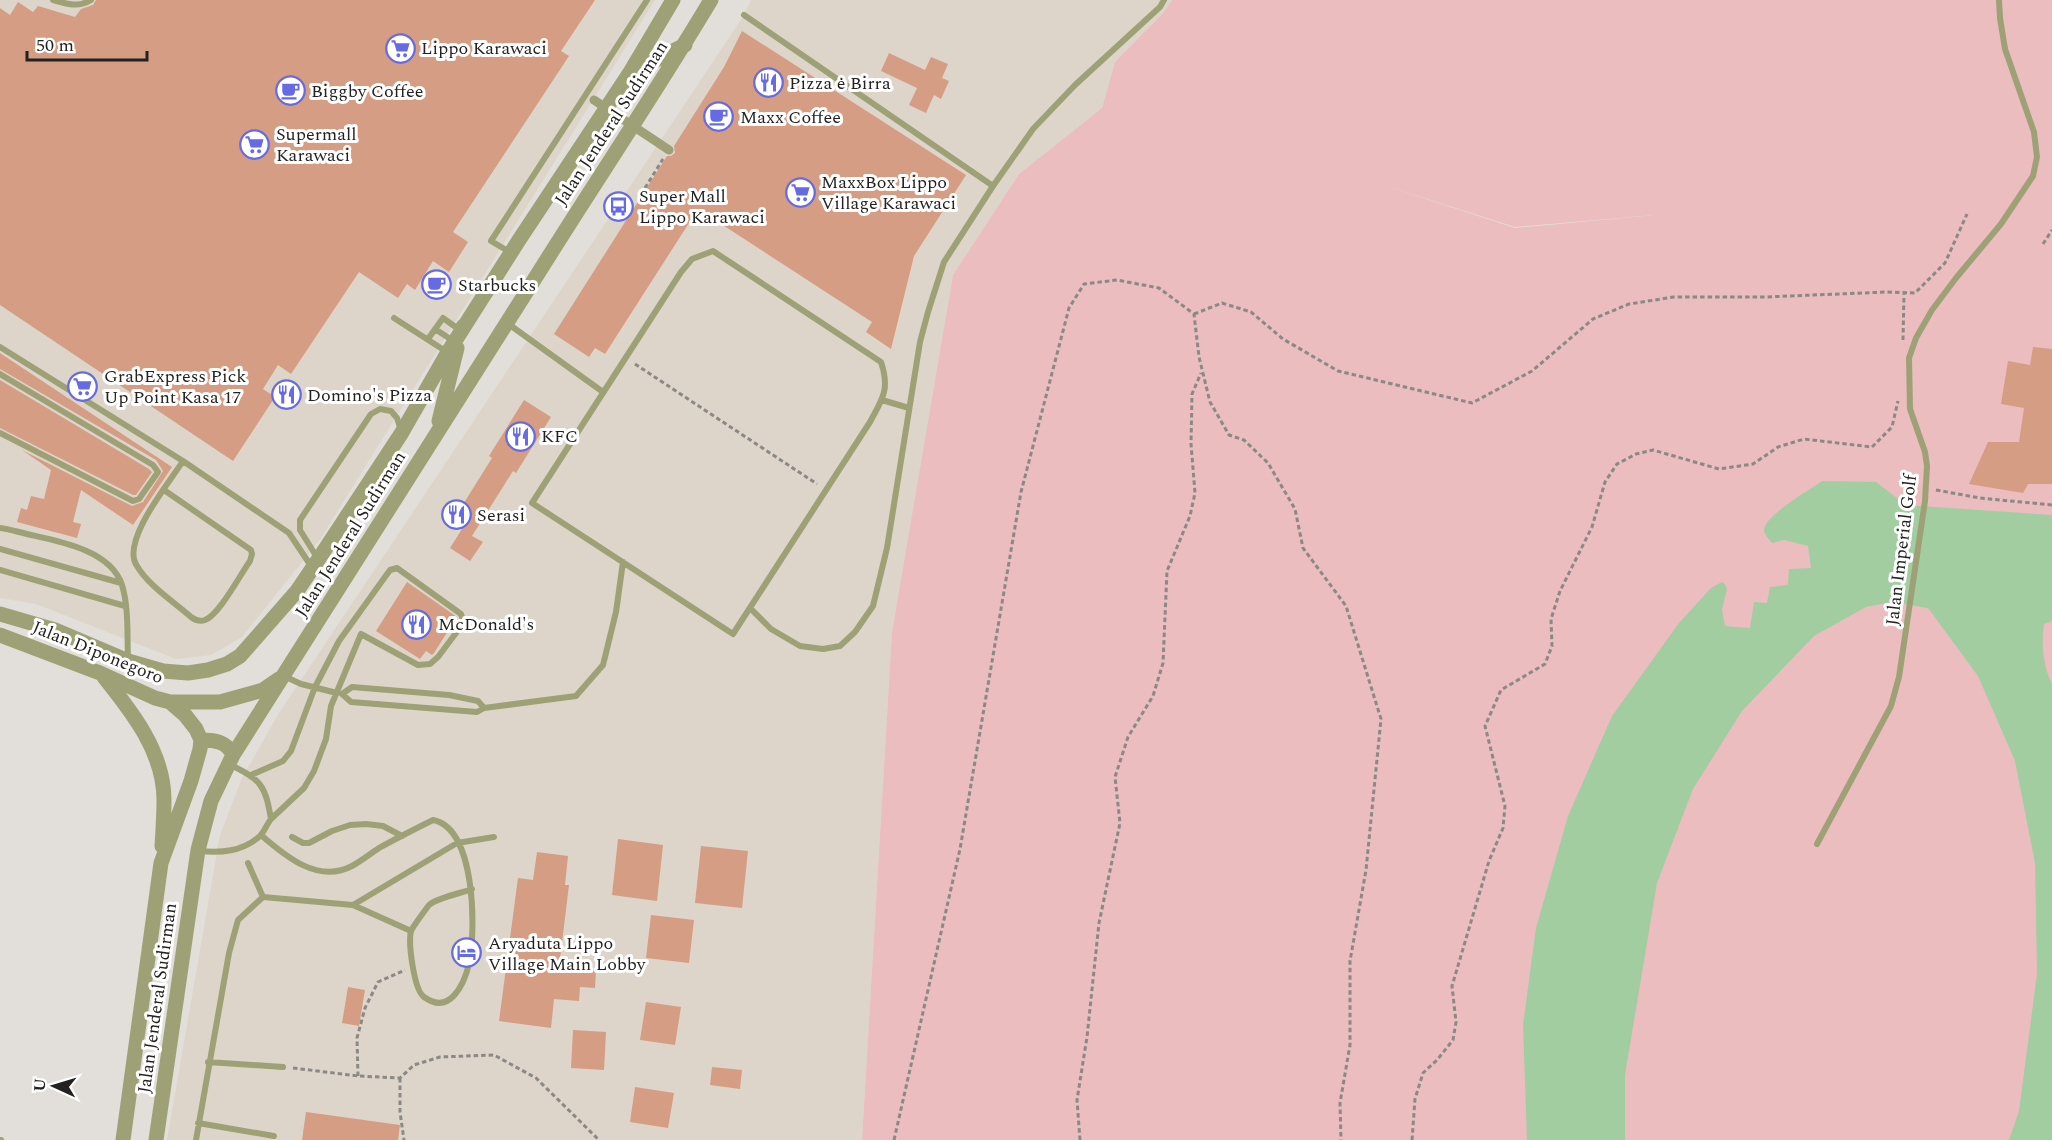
<svg xmlns="http://www.w3.org/2000/svg" width="2052" height="1140" font-family="Spectral,serif">
<style>
.built{fill:#ddd5c9}
.green{fill:#ebbdbf;fill-rule:evenodd}
.water{fill:#a2cda0}
.building{fill:#d59d83}
.lines{fill:none;stroke-linecap:round;stroke-linejoin:round}
.path{stroke:#8b8985;stroke-width:3;stroke-dasharray:4.5 3;stroke-linecap:butt}
.service{stroke:#9ea175;stroke-width:6}
.tertiary{stroke:#9ea175;stroke-width:15}
.pedestrian-bridge{stroke:#9ea175;stroke-width:9}
.labels{text-anchor:middle;stroke-width:6;stroke-linejoin:round;paint-order:stroke}
.poi-label{font-size:18px;fill:#232220;stroke:#fff;text-anchor:start}
.street-label{font-size:18px;fill:#232220;stroke:#fff}
</style>
<rect width="100%" height="100%" fill="#e2ded9"/>
<!-- built -->
<path class="built" d="M0 0H655L319 541 242 637 211 655 176 659 36 604 0 598Z
M751 0H1172L1164 12 1115 62 1102 108 1019 174 953 275 892 632 862 1140H167L220 835 242 778 279 713 744 15Z"/>
<!-- green -->
<path class="green" d="M1172 0H2052V1140H862L892 632 953 275 1019 174 1102 108 1115 62 1164 12ZM1374 182 1515 227 1666 214 1515 228Z"/>
<!-- water -->
<path class="water" d="M1822 481 1876 482 1906 505 2052 515V621L2044 624C2041 645 2043 666 2052 684V1140H2009L2019 1111 2037 974 2035 863 2015 761 1978 676 1928 608 1892 602 1866 607 1814 636 1742 711 1693 789 1657 883 1625 1075V1140H1527L1523 1025 1536 928 1568 816 1612 716 1679 623 1711 588 1722 582 1725 584 1727 589 1722 610 1725 626 1750 628 1754 602 1767 603 1770 587 1788 585 1789 569 1811 568 1808 546 1784 540 1772 543C1770 540 1765 535 1764 531 1762 517 1811 489 1822 481Z"/>
<!-- building -->
<path class="building" d="M96 0H595L561 51 569 56 453 232 468 242 449 272 433 261 415 290 407 284 398 298 359 272 291 374 278 365 263 389 275 397 233 461 0 305V8L10 15 18 2 33 12 38 6 75 17 81 9 93 5Z
M742 31 966 175 914 256 891 349 866 332 872 322 698 209 605 354 595 348 589 357 554 334 667 156H671L675 153 674 146 724 67Z
M889 53 925 70 931 57 948 64 942 78 949 81 941 99 934 95 926 113 909 105 917 88 881 71Z
M2033 347 2052 349V484H2028L2023 493 1969 484 1988 442H2019L2024 408 2001 404 2008 361 2030 365Z
M0 353 172 467 133 525 81 490 73 522 81 524 77 538 17 522 21 508 27 510 31 496 44 499 51 470 22 450 132 506 143 502 163 471 156 460 0 369Z
M0 380 149 469 152 472 136 495H133L0 428Z
M524 400 551 417 516 473 513 471 472 536 483 542 470 561 450 548 462 529 452 522 492 458 489 456Z
M407 582 457 617 434 653 432 655 426 651 420 659 376 631Z
M618 839 663 845 657 901 612 895Z
M701 846 748 851 742 908 695 903Z
M537 852 568 856 565 885H569L559 967 596 970 595 988 580 987 579 1001 554 999 551 1028 499 1021 518 878 533 880Z
M651 915 694 920 689 963 646 958Z
M348 987 365 990 359 1026 342 1023Z
M646 1002 681 1007 675 1045 640 1040Z
M573 1030 606 1032 604 1070 571 1068Z
M712 1067 742 1070 740 1089 710 1085Z
M635 1087 674 1093 668 1128 630 1122Z
M306 1112 400 1125 398 1140H302Z"/>
<g class="lines">
<!-- path -->
<path class="path" d="M645 188 663 159
M2043 244 2052 230
M1194 314 1222 303 1251 312 1283 339 1338 371 1472 403 1532 371 1593 319 1629 304 1674 297H1765L1887 292 1915 293 1945 263 1967 214
M1903 340 1904 293
M635 364 817 484
M1936 490 1980 498 2052 505
M293 1068 358 1076 400 1078 414 1065 440 1057 494 1055 536 1078 599 1140
M358 1076 357 1038 365 1008 378 982 405 970
M400 1078V1112L404 1140
M894 1140 960 849 1021 492 1069 308 1084 284 1117 280 1159 288 1194 314 1199 357 1210 402 1229 435 1244 440 1268 463 1295 509 1303 548 1346 606 1381 719 1366 870 1350 961V1045L1340 1103 1341 1140
M1080 1140 1077 1100 1087 1037 1099 923 1120 823 1115 777 1128 737 1153 696 1163 663 1167 571 1190 516 1195 493 1191 444 1192 394 1201 373
M1412 1140 1415 1099 1423 1073 1437 1060 1453 1040 1456 1022 1452 986 1489 861 1503 828 1505 806 1485 726 1501 690 1545 664 1552 646 1551 619 1560 591 1592 527 1605 482 1617 464 1636 454 1653 450 1719 469 1753 464 1778 447 1804 439 1872 447 1892 427 1898 401"/>
<!-- service -->
<path class="service" d="M53 0C67 4 78 8 91 0
M744 15 993 186
M713 251 881 362C890 389 883 398 870 422L733 634 532 503 681 272 692 259Z
M507 252 508 251 491 241 647 0
M394 318 447 352
M507 323 603 392
M435 329 455 342
M428 339 443 318 457 328 460 323
M0 347 183 461 289 533 311 566
M0 374 153 465 158 472 139 499 133 501 0 433
M882 400 909 408
M164 490 251 550 252 554 250 561C240 575 219 615 205 620 199 622 195 620 191 617 174 602 148 585 137 566 120 542 169 483 183 461
M0 528C9 529 18 532 27 534 58 541 111 550 122 585 129 608 127 636 128 660
M0 549 121 583
M318 559 300 530V520L371 414 380 409 391 411 397 418 401 430
M0 570 125 606
M750 608 771 629 800 646 823 649 840 646 855 632 873 606 887 548 920 342 928 312 944 262 993 186 1033 129 1075 85 1160 7 1164 0
M284 676 301 684 337 693
M484 708 478 701 449 695 352 687 342 694 351 702 477 712 484 708 576 696 603 665 616 612 623 562
M251 775 283 761 291 751 315 687 339 641 390 570 397 568 461 614 463 620 462 625 438 657 430 664 418 665 361 634 331 706 326 739 314 771 304 788 271 819
M261 835C285 856 318 884 352 866 361 861 370 854 379 848 397 838 415 829 433 820 476 828 476 931 469 964 464 984 450 1016 424 997 414 990 408 943 411 931 413 927 426 909 429 905 436 898 462 893 472 889
M292 837 303 843H309L332 831 350 825 366 824 383 826 402 836
M1817 844 1891 706 1899 677 1925 501 1927 466 1925 452 1910 409 1909 358 1916 338 1932 310 1956 278 2001 224 2033 176 2037 157 2034 132 2005 49 2000 18 1999 0
M199 851C221 853 242 852 260 836 264 832 267 824 271 819 265 784 261 780 229 764
M263 897 353 905 457 843 494 837
M353 905 411 931
M208 1062 283 1067
M198 1123 274 1136
M0 1140H1
M196 1140 229 953 238 920 263 897 248 863"/>
<!-- tertiary -->
<path class="tertiary" d="M629 74 685 45
M439 421 457 348
M0 614 55 630 128 661 163 671 188 673 208 670 227 664 240 656 297 591 318 560 401 434 448 352 519 240 629 74 673 0
M0 635 100 673 155 698 170 702H220L263 690 279 679
M104 677C132 712 164 752 164 800 164 815 163 831 162 846
M201 740C216 740 227 742 233 755
M123 1140 161 863 191 781 200 749 201 740 196 729 185 715 170 702
M156 1140 198 850 211 801 233 755C335 594 437 433 539 272 596 181 656 92 711 0"/>
<!-- pedestrian-bridge -->
<path class="pedestrian-bridge" d="M594 100 669 150"/>
</g>
<!-- icons -->
<defs>
<symbol id="supermarket-ring" viewBox="-11 -11 22 22"><circle r="9.5" fill="#fff" stroke="#666be4" stroke-width="1.5"/><path d="M-6-5.5h2.5l.6 2H6L4.5 2H-2.5L-4.4-4H-6ZM-1.5 3.2a1.3 1.3 0 1 0 .1 0ZM3 3.2a1.3 1.3 0 1 0 .1 0Z" fill="#666be4"/></symbol>
<symbol id="restaurant-ring" viewBox="-11 -11 22 22"><circle r="9.5" fill="#fff" stroke="#666be4" stroke-width="1.5"/><path d="M-5-6h1v4h1v-4h1v4h1v-4h1v5L-1.5 .5V6h-2V.5L-5-1ZM5-6V6H3V1.5H1.5Q1.5-4 5-6Z" fill="#666be4"/></symbol>
<symbol id="cafe-ring" viewBox="-11 -11 22 22"><circle r="9.5" fill="#fff" stroke="#666be4" stroke-width="1.5"/><path d="M-5.5-4.5H6V0H3Q3 3.5 0 3.5H-2.5Q-5.5 3.5-5.5 0ZM3-3.2v2h1.7v-2ZM-6 4.5H4V6H-6Z" fill="#666be4"/></symbol>
<symbol id="bus-ring" viewBox="-11 -11 22 22"><circle r="9.5" fill="#fff" stroke="#666be4" stroke-width="1.5"/><path d="M-5-6H5V4H4V6H2V4H-2V6H-4V4H-5ZM-3.5-4V0h7V-4ZM-3.5 1.2v1.5H-2V1.2ZM2 1.2v1.5H3.5V1.2Z" fill="#666be4"/></symbol>
<symbol id="hotel-ring" viewBox="-11 -11 22 22"><circle r="9.5" fill="#fff" stroke="#666be4" stroke-width="1.5"/><path d="M-6-4.5h1.5V1H6V5H4.5V3h-9V5H-6ZM-4 0a1.8 1.8 0 1 1 3.6 0ZM.5 0V-2.5h3Q6-2.5 6 0Z" fill="#666be4"/></symbol>
</defs>
<g fill-rule="evenodd">
<use href="#supermarket-ring" x="384" y="32" width="33" height="33"/>
<use href="#restaurant-ring" x="752" y="66" width="33" height="33"/>
<use href="#cafe-ring" x="274" y="74" width="33" height="33"/>
<use href="#cafe-ring" x="702" y="100" width="33" height="33"/>
<use href="#supermarket-ring" x="238" y="128" width="33" height="33"/>
<use href="#supermarket-ring" x="784" y="176" width="33" height="33"/>
<use href="#bus-ring" x="602" y="190" width="33" height="33"/>
<use href="#cafe-ring" x="420" y="268" width="33" height="33"/>
<use href="#supermarket-ring" x="66" y="370" width="33" height="33"/>
<use href="#restaurant-ring" x="270" y="378" width="33" height="33"/>
<use href="#restaurant-ring" x="504" y="420" width="33" height="33"/>
<use href="#restaurant-ring" x="440" y="498" width="33" height="33"/>
<use href="#restaurant-ring" x="400" y="608" width="33" height="33"/>
<use href="#hotel-ring" x="450" y="936" width="33" height="33"/>
</g>
<g class="labels">
<!-- poi labels -->
<g class="poi-label">
<text x="421" y="54">Lippo Karawaci</text>
<text x="789" y="89">Pizza ė Birra</text>
<text x="311" y="97">Biggby Coffee</text>
<text x="740" y="123">Maxx Coffee</text>
<text x="276" y="140">Supermall<tspan x="276" dy="21">Karawaci</tspan></text>
<text x="821" y="188">MaxxBox Lippo<tspan x="821" dy="21">Village Karawaci</tspan></text>
<text x="639" y="202">Super Mall<tspan x="639" dy="21">Lippo Karawaci</tspan></text>
<text x="458" y="291">Starbucks</text>
<text x="104" y="382">GrabExpress Pick<tspan x="104" dy="21">Up Point Kasa 17</tspan></text>
<text x="307" y="401">Domino's Pizza</text>
<text x="541" y="442">KFC</text>
<text x="477" y="521">Serasi</text>
<text x="438" y="630">McDonald's</text>
<text x="488" y="949">Aryaduta Lippo<tspan x="488" dy="21">Village Main Lobby</tspan></text>
</g>
<!-- street labels -->
<g class="street-label">
<text transform="translate(611 123) rotate(-57)" y="6">Jalan Jenderal Sudirman</text>
<text transform="translate(350 534) rotate(-58)" y="6">Jalan Jenderal Sudirman</text>
<text transform="translate(1901 550) rotate(-83)" y="6">Jalan Imperial Golf</text>
<text transform="translate(98 652) rotate(22)" y="6">Jalan Diponegoro</text>
<text transform="translate(157 998) rotate(-82)" y="6">Jalan Jenderal Sudirman</text>
</g>
</g>
<!-- north arrow -->
<g transform="translate(54 1086) rotate(274)" stroke="#ffffff" stroke-width="4.5" paint-order="stroke">
<path d="M0-4.5L10 22L0 15L-10 22Z" fill="#232220"/>
<text y="-9" font-size="16" font-weight="bold" text-anchor="middle" fill="#232220">U</text>
</g>
<!-- scale -->
<path d="M27 51v9h120v-9" fill="none" stroke="#232220" stroke-width="3"/>
<text x="36" y="51" font-size="18" fill="#232220" stroke="#ffffff" stroke-width="4.5" paint-order="stroke">50 m</text>
</svg>
